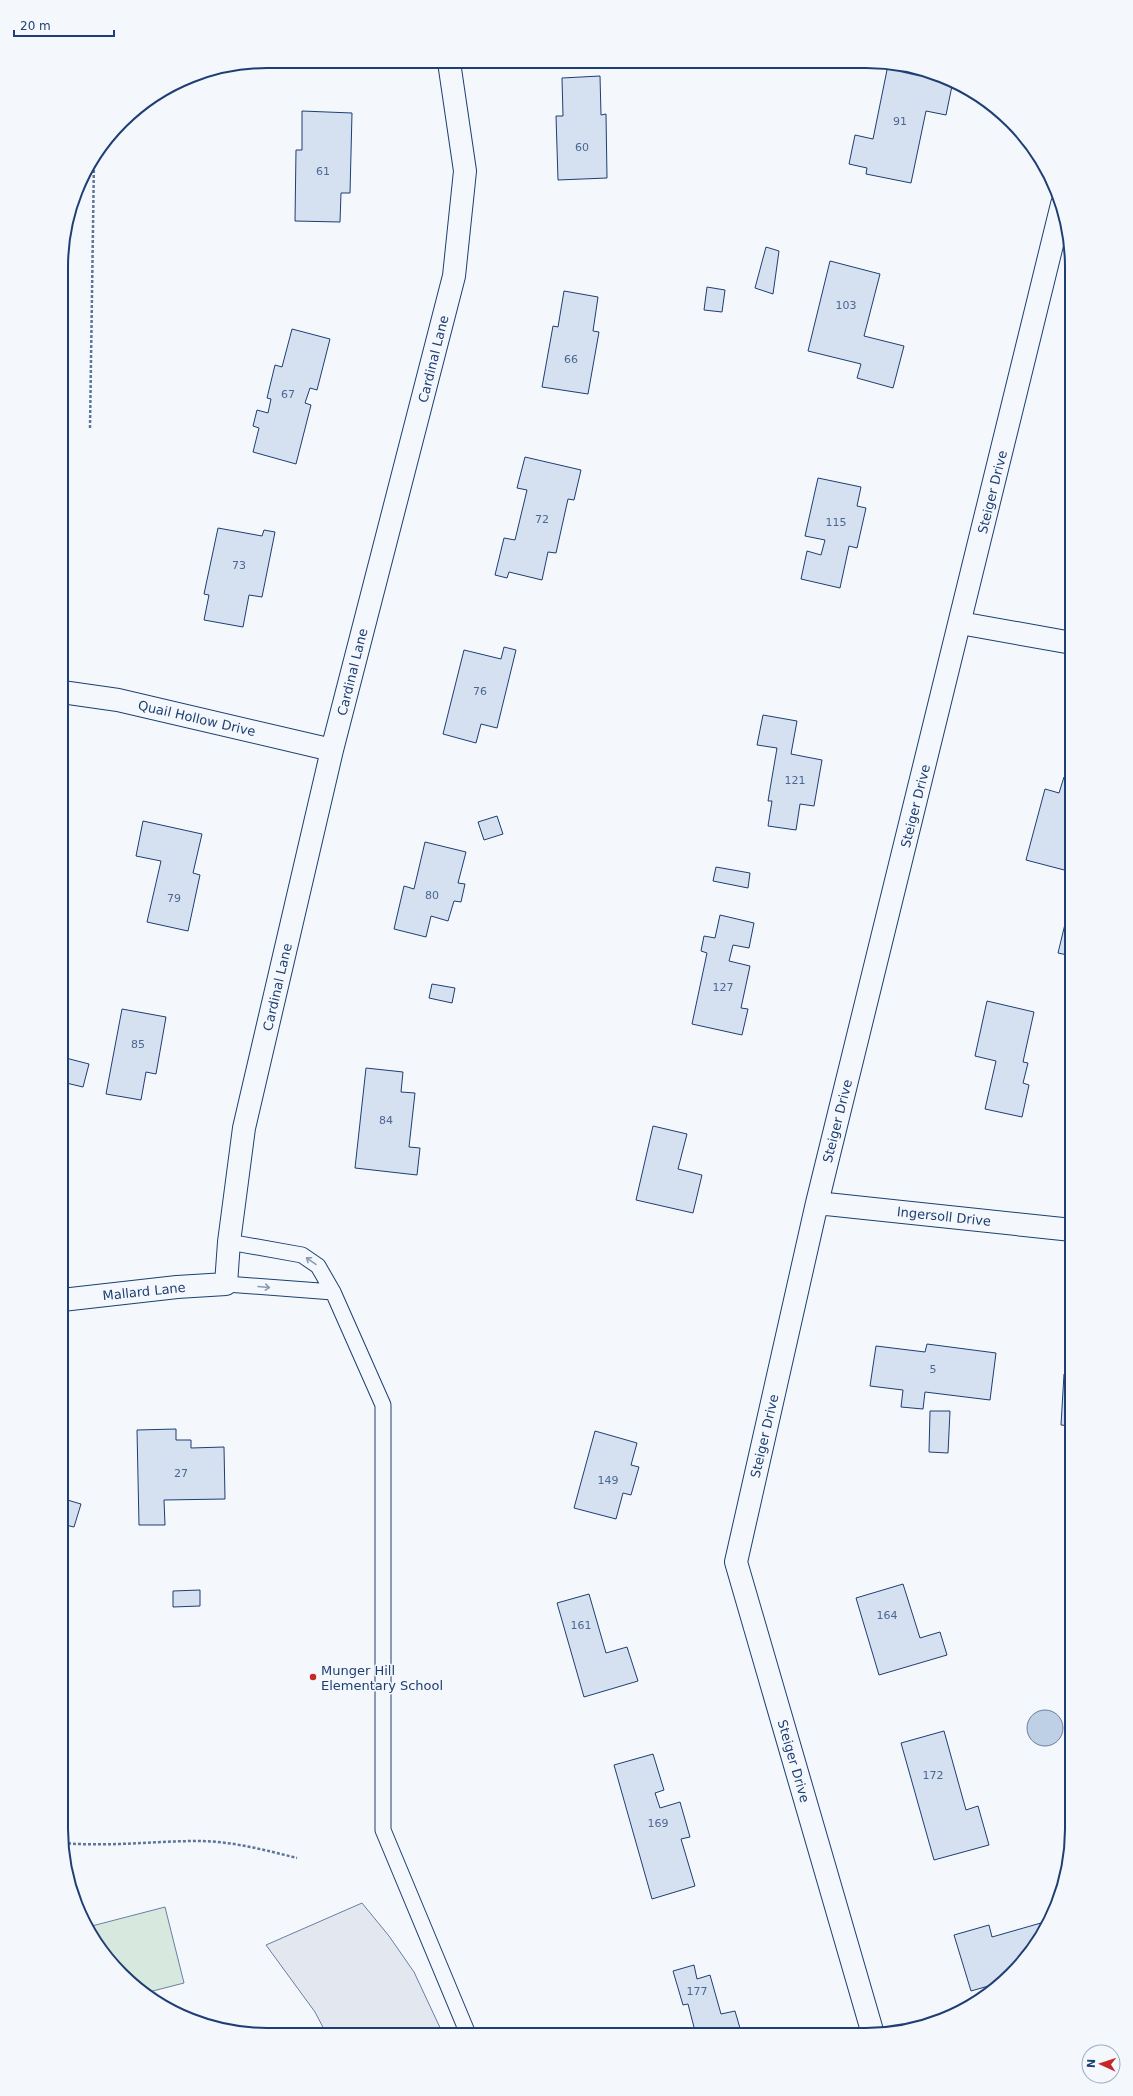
<svg xmlns="http://www.w3.org/2000/svg" width="1133" height="2096" font-family="'DejaVu Sans',sans-serif">
<style>
.green{fill:#d7e8df;stroke:#687fa3}
.parking{fill:#e3e8f0;stroke:#687fa3}
.water{fill:#bed0e5;stroke:#687fa3}
.building{fill:#d5e0f0;stroke:#1d3f73}
.lines{fill:none;stroke-linecap:round;stroke-linejoin:round}
.service-casing{stroke:#1d3f73;stroke-width:17}
.minor-casing{stroke:#1d3f73;stroke-width:24}
.path{stroke:#5e769c;stroke-width:2.5;stroke-dasharray:3 2;stroke-linecap:butt}
.service{stroke:#f4f7fb;stroke-width:15}
.minor{stroke:#f4f7fb;stroke-width:22}
.oneway{stroke:#889bb7}
.poi-dot{fill:#c62828;stroke:#f4f7fb;stroke-width:1.5}
.labels{text-anchor:middle;stroke-width:3;stroke-linejoin:round;paint-order:stroke}
.number-label{font-size:11px;fill:#4b6792}
.street-label{font-size:13px;fill:#1d3f73;stroke:#f4f7fb}
.poi-label{font-size:13px;fill:#1d3f73;stroke:#f4f7fb;text-anchor:start}
.rim{fill:none;stroke:#1d3f73;stroke-width:2}
</style>
<rect width="100%" height="100%" fill="#f4f7fb"/>
<!-- green -->
<path class="green" d="M165 1907 184 1983 145 1993C121 1977 100 1952 88 1927Z"/>
<!-- parking -->
<path class="parking" d="M362 1903 389 1936 414 1972 443 2034 326 2033 315 2012 266 1945Z"/>
<!-- water -->
<path class="water" d="M1027 1728a18 18 0 1 1 36 0a18 18 0 1 1-36 0Z"/>
<!-- building -->
<path class="building" d="M888 65 913 67 953 81 946 115 926 111 911 183 866 174 867 168 849 164 855 135 873 139Z
M600 76 601 115 606 114 607 178 558 180 556 116H563L562 78Z
M302 111 352 113 350 193H341L340 222 295 221 296 150H302Z
M766 247 779 251 773 294 755 288Z
M830 261 880 274 864 336 904 346 893 388 857 378 861 364 808 351Z
M707 287 725 290 722 312 704 310Z
M564 291 598 297 593 331 599 332 588 394 542 387 553 326 558 327Z
M292 329 330 339 317 390 310 388 305 403 311 405 296 464 253 452 259 428 253 426 257 410 268 413 271 399 267 398 275 365 282 367Z
M525 457 581 470 574 500 568 499 556 553 548 552 542 580 509 572 507 578 495 575 504 538 515 540 527 490 517 488Z
M818 478 861 487 857 506 866 508 857 548 849 546 840 588 801 579 807 551 821 555 825 540 805 536Z
M218 528 262 536 264 530 275 532 262 597 249 595 243 627 204 620 209 595 204 594Z
M504 647 516 650 497 728 481 724 476 743 443 734 464 650 501 659Z
M763 715 797 721 791 754 822 760 814 806 800 804 796 830 768 826 772 801H768L777 748 757 745Z
M1064 777 1072 780V859L1068 871 1026 860 1045 789 1059 793Z
M497 816 503 834 484 840 478 822Z
M143 821 202 834 193 873 200 875 188 931 147 922 161 861 136 856Z
M425 842 466 852 458 883 465 884 461 902 454 901 448 921 431 916 426 937 394 929 404 886 414 889Z
M716 867 750 873 748 888 713 881Z
M720 915 754 923 749 948 733 945 729 961 750 966 741 1008 748 1009 742 1035 692 1024 707 953 701 951 704 936 715 938Z
M1065 924 1072 926V956L1058 953Z
M432 984 455 988 452 1003 429 998Z
M987 1001 1034 1012 1023 1062 1028 1063 1023 1083 1029 1085 1022 1117 985 1109 996 1061 975 1056Z
M122 1009 166 1017 156 1074 146 1072 141 1100 106 1094Z
M62 1057 89 1064 83 1087 62 1082Z
M366 1068 403 1072 401 1092 415 1093 409 1147 420 1148 417 1175 355 1168Z
M653 1126 687 1134 678 1169 702 1175 693 1213 636 1200Z
M927 1344 996 1353 990 1400 925 1392 923 1409 901 1407 903 1390 870 1386 876 1346 925 1352Z
M1064 1374 1072 1375V1426L1061 1425Z
M930 1411H950L948 1453 929 1452Z
M176 1429V1440H191V1448L224 1447 225 1499 164 1500 165 1525H139L137 1430Z
M595 1431 637 1443 631 1465 639 1467 631 1495 623 1493 616 1519 574 1508Z
M64 1499 81 1504 74 1527 61 1524V1509Z
M903 1584 920 1638 940 1632 947 1655 879 1675 856 1598Z
M200 1590V1606L173 1607V1591Z
M589 1594 606 1653 627 1647 638 1681 584 1697 557 1603Z
M944 1731 966 1810 978 1806 989 1845 934 1860 901 1743Z
M653 1754 664 1790 655 1793 660 1808 680 1802 690 1837 681 1839 695 1886 652 1899 614 1765Z
M1048 1921 1029 1954 999 1983 971 1991 954 1935 989 1925 992 1937Z
M694 1965 697 1979 710 1975 721 2014 735 2011 742 2035H696L688 2004 683 2005 673 1971Z"/>
<g class="lines">
<defs>
<path id="service" d="M229 1242 302 1255 318 1266 333 1292 383 1405V1830L468 2034
M226 1284 333 1292"/>
<path id="minor" d="M960 623 1072 643
M62 692 118 700 332 750
M817 1203 1072 1230
M62 1300 177 1287 226 1284 229 1242 244 1128 332 750 454 276 465 171 449 62
M873 2034 736 1562 817 1203 1062 204"/>
</defs>
<!-- service casing -->
<use href="#service" class="service-casing"/>
<!-- minor casing -->
<use href="#minor" class="minor-casing"/>
<!-- path -->
<path class="path" d="M90 428 94 160
M63 1843C109 1847 153 1841 198 1841 231 1841 265 1850 297 1858"/>
<!-- service -->
<use href="#service" class="service"/>
<!-- minor -->
<use href="#minor" class="minor"/>
</g>
<!-- one-way arrows -->
<defs><path id="oneway-shaft" d="M-6 0H5M1.5-3L5.5 0L1.5 3" fill="none" stroke-width="1.6" stroke-linecap="round" stroke-linejoin="round"/></defs>
<g class="oneway">
<use href="#oneway-shaft" transform="translate(311 1261) rotate(-145)"/>
<use href="#oneway-shaft" transform="translate(264 1287) rotate(5)"/>
</g>
<!-- markers -->
<circle class="poi-dot" cx="313" cy="1677" r="4"/>
<g class="labels">
<!-- number labels -->
<g class="number-label">
<text x="900" y="125">91</text>
<text x="582" y="151">60</text>
<text x="323" y="175">61</text>
<text x="846" y="309">103</text>
<text x="571" y="363">66</text>
<text x="288" y="398">67</text>
<text x="542" y="523">72</text>
<text x="836" y="526">115</text>
<text x="239" y="569">73</text>
<text x="480" y="695">76</text>
<text x="795" y="784">121</text>
<text x="432" y="899">80</text>
<text x="174" y="902">79</text>
<text x="723" y="991">127</text>
<text x="138" y="1048">85</text>
<text x="386" y="1124">84</text>
<text x="933" y="1373">5</text>
<text x="181" y="1477">27</text>
<text x="608" y="1484">149</text>
<text x="887" y="1619">164</text>
<text x="581" y="1629">161</text>
<text x="933" y="1779">172</text>
<text x="658" y="1827">169</text>
<text x="697" y="1995">177</text>
</g>
<!-- street labels -->
<g class="street-label">
<text transform="translate(433 359) rotate(-76)" y="5">Cardinal Lane</text>
<text transform="translate(992 492) rotate(-76)" y="5">Steiger Drive</text>
<text transform="translate(352 672) rotate(-76)" y="5">Cardinal Lane</text>
<text transform="translate(197 718) rotate(13)" y="5">Quail Hollow Drive</text>
<text transform="translate(915 806) rotate(-76)" y="5">Steiger Drive</text>
<text transform="translate(277 987) rotate(-77)" y="5">Cardinal Lane</text>
<text transform="translate(837 1121) rotate(-76)" y="5">Steiger Drive</text>
<text transform="translate(944 1216) rotate(6)" y="5">Ingersoll Drive</text>
<text transform="translate(144 1291) rotate(-6)" y="5">Mallard Lane</text>
<text transform="translate(764 1436) rotate(-77)" y="5">Steiger Drive</text>
<text transform="translate(794 1761) rotate(74)" y="5">Steiger Drive</text>
</g>
<!-- poi labels -->
<g class="poi-label">
<text x="321" y="1675">Munger Hill<tspan x="321" dy="15">Elementary School</tspan></text>
</g>
</g>
<!-- crop -->
<path d="M0 0H1133V2096H0ZM267 68H866A199 199 0 0 1 1065 267V1829A199 199 0 0 1 866 2028H267A199 199 0 0 1 68 1829V267A199 199 0 0 1 267 68Z" fill="#f4f7fb" fill-rule="evenodd"/>
<path class="rim" d="M267 68H866A199 199 0 0 1 1065 267V1829A199 199 0 0 1 866 2028H267A199 199 0 0 1 68 1829V267A199 199 0 0 1 267 68Z"/>
<!-- north arrow -->
<g transform="translate(1101 2064) rotate(273)"><circle r="19" fill="#f4f7fb" stroke="#9eadc5"/>
<path d="M0-3L7 15L0 10L-7 15Z" fill="#c62828"/>
<text y="-6" font-size="11" font-weight="bold" text-anchor="middle" fill="#1d3f73">N</text>
</g>
<!-- scale -->
<path d="M14 30v6h100v-6" fill="none" stroke="#1d3f73" stroke-width="2"/>
<text x="20" y="30" font-size="12" fill="#1d3f73" stroke="#f4f7fb" stroke-width="3" paint-order="stroke">20 m</text>
</svg>
